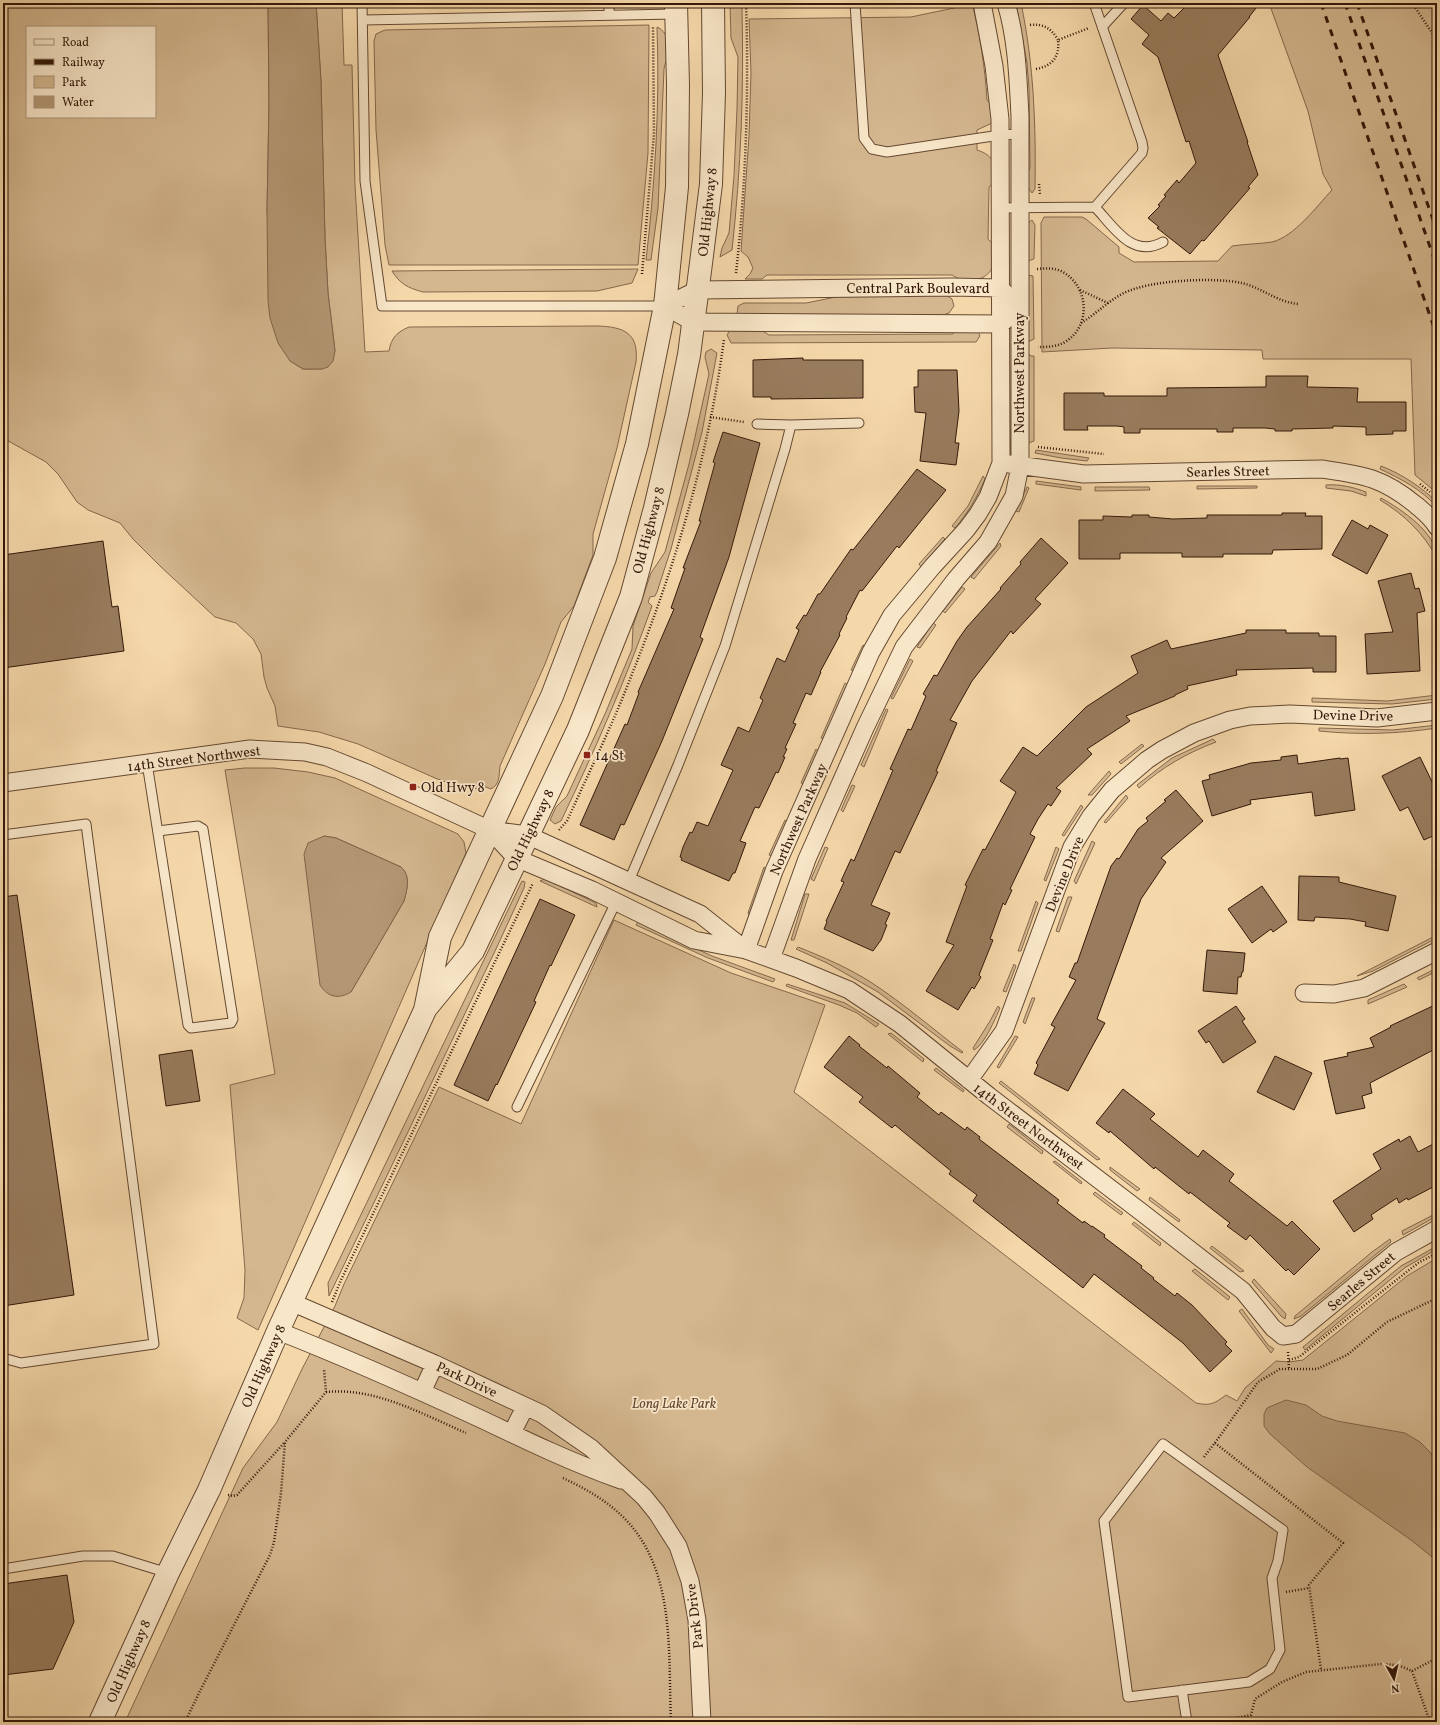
<svg xmlns="http://www.w3.org/2000/svg" width="1440" height="1725" font-family="Vollkorn,serif">
<style>
.green{fill:#d4b78f;stroke:#84684c;fill-rule:evenodd}
.water{fill:#b39773;stroke:#806449}
.building{fill:#987c5d;stroke:#331809}
.lines{fill:none;stroke-linecap:round;stroke-linejoin:round}
.service-casing{stroke:#644831;stroke-width:11}
.minor-casing{stroke:#644831;stroke-width:19}
.tertiary-casing{stroke:#644831;stroke-width:24}
.path{stroke:#331809;stroke-width:2.5;stroke-dasharray:1 2;stroke-linecap:butt}
.service{stroke:#f8e6c8;stroke-width:9}
.minor{stroke:#f8e6c8;stroke-width:17}
.tertiary{stroke:#f8e6c8;stroke-width:22}
.rail{stroke:#331809;stroke-width:3;stroke-dasharray:7 7;stroke-linecap:butt}
.poi-dot{fill:#8f2418;stroke:#f8e6c8;stroke-width:1.5}
.labels{text-anchor:middle;stroke-width:3.5;stroke-linejoin:round;paint-order:stroke}
.street-label{font-size:14px;fill:#331809;stroke:#f8e6c8}
.poi-label{font-size:14px;fill:#331809;stroke:#f8e6c8;text-anchor:start}
.park-label{font-size:14px;font-style:italic;fill:#634831;stroke:#f8e6c8}
</style>
<rect width="100%" height="100%" fill="#f5d8aa"/>
<filter id="stains"><feTurbulence type="fractalNoise" baseFrequency=".005" numOctaves="4"/><feColorMatrix values="0 0 0 0 .2 0 0 0 0 .09 0 0 0 0 .02 0 0 0 .5 -.17"/></filter>
<radialGradient id="worn" r=".72"><stop offset=".6" stop-color="#630" stop-opacity="0"/><stop offset="1" stop-color="#630" stop-opacity=".3"/></radialGradient>
<!-- green -->
<path class="green" d="M3 3H268L269 105 267 212 290 361 303 369H322L335 351 328 293 325 238 321 81 316 3H342L344 65H352L355 186 365 352 389 351C391 338 397 332 409 327L598 326C624 327 639 333 636 362L617 448 593 534V555L574 606 561 622 545 664 500 766C499 776 500 784 491 789L486 787 473 789 462 788 435 778 358 744 319 732 278 726 275 706 267 688 264 677 261 654 253 639 236 623 215 617 160 566 133 539 120 523 88 510 77 502 58 474 46 462 3 438ZM27 27H155V117H27Z
M730 3H738V6L742 8C744 89 741 169 732 250L720 257 722 248 729 233 734 176 737 109 738 57 731 38Z
M968 3H972C980 35 985 67 987 100L992 105V123L977 130V150C996 156 994 165 994 182L989 187 988 239 992 243C993 251 995 260 992 268 985 283 963 283 952 275H767L762 279H745L750 274 753 268 748 257 741 251 749 136 751 73 749 19 911 17 968 5Z
M1016 3H1021C1034 65 1036 126 1035 189L1032 193 1027 186 1028 172 1030 168 1029 88 1027 63Z
M1269 3H1437V493L1415 475 1411 359H1263L1262 350 1112 348 1042 352 1041 223 1044 217H1082L1086 219 1119 247V253L1134 262 1218 261 1232 246C1245 244 1259 244 1272 242 1294 237 1317 206 1332 190L1323 174 1308 111Z
M649 25 648 153 638 265H389L385 245 376 130 374 41 376 34 385 30Z
M657 27C667 31 670 44 669 54 668 60 664 64 664 69L658 208 651 260H646C655 183 660 105 657 27Z
M1032 220 1035 225 1034 259 1028 261V223Z
M638 269 632 283 597 291 423 292C408 288 400 284 392 271Z
M1028 275 1033 276 1034 339 1026 343Z
M846 295H946L952 299 954 306 949 313 943 315 741 316 737 314 738 306 744 303H806Z
M977 329 980 336 976 342 731 343 727 335 730 330H761L769 335 953 334 956 331Z
M711 349 717 353 702 432 671 549 657 592 655 596 650 597 648 602 652 606C626 679 595 750 561 821L555 824 550 820 556 807 567 796 605 714 632 649 633 626 651 573 665 552 689 464 709 374 705 357 706 352Z
M1027 352 1031 356H1034V441L1026 444Z
M1036 450 1089 458 1087 461 1061 458 1035 453Z
M1381 466C1402 474 1421 487 1437 502V507C1421 489 1401 479 1380 469Z
M983 476 985 479C977 497 968 513 955 528L952 526 968 506Z
M1036 481 1081 487V490L1036 484Z
M1326 485C1340 484 1353 487 1366 492V496L1351 491 1326 488Z
M1197 486H1257V488L1197 489Z
M1027 487 1029 488 1019 512 1016 511Z
M1095 487H1149L1150 490 1095 491Z
M1381 498C1401 509 1437 533 1437 558 1423 533 1405 515 1380 500Z
M943 537 945 539 921 567 919 564Z
M1000 543 1001 546 974 579 971 577Z
M962 587 965 589 945 613 943 611Z
M933 623 936 625 920 648 917 647Z
M863 645 866 647 854 671 851 670Z
M910 659 913 661 893 699 891 698Z
M845 683 848 685 824 739 821 738Z
M1437 695V699L1392 704 1312 702V698L1387 701Z
M886 709 888 710 864 767 861 765Z
M1437 725V728C1398 734 1358 735 1319 731V728L1393 730Z
M1213 739 1216 742C1187 753 1162 767 1139 788L1137 785 1172 758Z
M1142 744 1144 746 1121 764 1119 762Z
M816 749 818 751 804 784 801 783Z
M245 768H274L308 772 335 778 458 834 464 842 466 853 258 1330 237 1318 244 1298 245 1270 230 1085 275 1074 225 770ZM324 836 336 838 401 867C411 876 407 890 404 901L351 992Z
M1109 771 1111 774 1092 795H1088Z
M852 785 855 786 843 812 841 810Z
M1126 795 1128 798 1106 823 1104 822Z
M1081 805 1083 807 1064 836 1062 835Z
M785 820 788 822 772 856 769 855Z
M1092 841 1095 843 1076 884 1074 881Z
M825 847 828 848 814 881 811 879Z
M1056 847 1059 849 1046 881 1044 880Z
M764 867 767 870 752 913 749 915 748 913Z
M545 879 596 903 597 907 540 881Z
M522 881 525 882 524 888 496 949 329 1296 328 1283Z
M805 894H809L794 940H791Z
M1068 897H1072L1059 932 1056 931Z
M1036 901 1038 903 1021 951H1018Z
M614 920 731 973 825 1005 794 1092 1196 1403C1210 1406 1214 1404 1226 1395L1237 1401 1245 1388 1276 1361 1289 1362 1303 1360 1407 1276 1437 1258V1722H125L243 1468 277 1422 302 1369 335 1306 344 1284 439 1087 521 1124Z
M638 922 712 956 775 979 773 982 708 958 636 925Z
M1437 935V938L1373 971 1357 976Z
M798 947C823 957 849 968 872 983 904 1004 933 1029 963 1052L962 1053 950 1046 878 992 827 963 796 949Z
M1014 964 1016 966 1006 992 1003 991Z
M1437 968V971L1419 980 1417 978Z
M787 984 845 1003 879 1024 876 1027 857 1013 839 1005 786 986Z
M1404 984 1407 987 1368 1004V1000Z
M1032 998H1035L1025 1024 1023 1022Z
M998 1006 1000 1008C995 1019 985 1044 974 1050L973 1048 990 1021Z
M891 1033 924 1059 923 1062 888 1034Z
M1015 1036 1018 1037 999 1068 997 1067Z
M936 1068 964 1090 963 1092 934 1070Z
M1001 1081 1100 1159 1097 1160 999 1083Z
M1009 1124 1043 1151 1042 1154 1007 1127Z
M1055 1161 1082 1182 1081 1184 1053 1162Z
M1110 1167 1140 1189 1137 1191 1110 1170Z
M1095 1192 1123 1213 1121 1215 1093 1194Z
M1150 1197 1180 1220 1179 1222 1149 1200Z
M1435 1214V1217L1403 1235 1402 1231Z
M1134 1222 1161 1243 1160 1246 1132 1224Z
M1390 1239 1391 1242 1301 1316 1294 1319 1295 1316 1372 1252Z
M1212 1246 1244 1271 1240 1272 1210 1248Z
M1437 1246V1249L1406 1267 1396 1275 1305 1350 1303 1347 1401 1266Z
M1195 1269 1230 1297 1228 1300 1192 1271Z
M1254 1279 1286 1314 1285 1319 1281 1316 1252 1282Z
M1242 1309 1268 1345 1274 1349 1271 1353 1239 1311Z"/>
<!-- water -->
<path class="water" d="M268 3H316L321 81 325 238 328 293 335 351 333 361 328 367 322 369H303L290 361 278 343 270 318 268 301 267 212 269 105Z
M324 836 336 838 401 867C411 876 407 890 404 901L351 992C339 999 328 998 320 985L304 854 308 843Z
M1286 1400 1306 1405 1322 1416 1337 1421 1405 1433 1420 1442 1429 1451 1437 1462V1561L1411 1540 1307 1467 1270 1434 1264 1426V1414L1267 1408Z"/>
<!-- building -->
<path class="building" d="M1189 3H1260L1249 17H1250L1218 55 1248 142H1247L1258 175 1248 187 1250 188 1204 241 1202 240 1190 254 1157 228 1159 227 1148 218 1160 206 1158 205 1166 196 1164 195 1177 180 1179 183 1196 163 1189 141 1186 142 1158 57 1142 44 1149 35 1131 19 1143 5 1161 21 1168 13 1174 18Z
M803 358V360H863V398L771 399V397H753V360Z
M918 370H957L959 411 955 443H959L956 465 920 461 926 413 915 412 914 387H918Z
M1266 376H1308L1307 387 1358 388 1357 402H1406V431H1393V434L1366 435V427L1333 426V428L1292 429V431H1275V429L1265 428H1233V432H1217V429H1140V433H1124V427L1117 426H1087L1088 430H1064V393H1104V396H1167V388L1266 387Z
M723 432 760 443 729 557 700 637 703 639 662 741 624 825 621 824 614 840 580 825 625 724 627 725 639 693 638 692 674 609 671 608 685 568H683L701 521H699L715 463 713 462Z
M917 469 946 490 899 548 897 546 862 591 860 590 846 617 847 618 839 634 840 635 820 672H821L811 695 806 693 793 723 796 724 785 748 787 749 783 757H785L778 773 776 772 759 808 755 807 740 841 746 843 735 873H733L729 881 681 860 682 858 680 857 683 847 690 832 692 833 697 822 708 826 733 770 721 765 738 727 749 732 763 700 760 698 777 658 785 662 799 630 796 628 804 615 806 616 818 594H820L851 549 853 550Z
M1282 513H1306L1305 516H1322V549L1273 550 1272 554H1223V557H1182V553H1120V559H1079V520H1103V516L1132 517V515H1149V517L1173 519 1207 518V515H1282Z
M1352 520 1368 529 1370 525 1388 535 1367 574 1332 555Z
M1041 538 1068 563 1035 599 1041 604 1013 634 1011 631 972 681 950 720 957 723 936 771 938 772 900 853 895 851 871 905 890 913 885 924 887 925 881 940 873 951 824 929 827 922 826 921 844 882 841 881 851 859 854 861 893 770 890 769 908 729 911 730 926 696 923 694 934 675 937 676 957 641 967 627 1001 589 1000 588 1021 564 1020 562Z
M103 541 112 607 118 606 124 651 3 668V555Z
M1411 573 1415 589 1419 588 1425 611 1417 613 1420 671 1367 674 1365 634 1393 632 1378 581Z
M1246 630H1286V633H1319V636H1336V672H1313V668L1236 670 1237 675 1187 686 1188 689 1175 695V696L1126 716 1130 721 1087 749 1092 754 1056 788 1061 791 1051 806 1048 804 1038 819 1030 834 1035 837 1010 889 1012 890 1005 905 1003 903 990 939 993 940 979 975 981 977 974 989 972 987 958 1010 926 991 954 945 946 942 967 886 965 885 983 849 985 850 1016 792 1000 781 1023 747 1037 756 1086 707 1138 673 1131 656 1167 640 1171 649 1246 633Z
M1297 755 1298 764 1340 758V759L1348 758 1355 810 1315 816 1312 792 1250 800 1251 804 1212 816 1202 781 1210 779 1209 775 1251 763 1281 760V757Z
M1420 757 1437 792V834L1424 840 1408 807 1400 811 1382 776Z
M1176 790 1203 821 1161 858 1166 862 1141 899 1097 1019 1105 1023 1068 1091 1034 1074 1038 1065 1036 1063 1055 1027 1051 1025 1076 980 1069 977 1075 963H1077L1111 866 1117 858 1119 859 1138 829 1148 821 1146 818 1166 801 1164 800Z
M1299 876 1339 877V882L1396 896 1388 931 1365 926 1366 922 1350 919 1315 917 1314 921 1298 920Z
M1262 886 1287 922 1273 932 1271 929 1252 943 1228 909Z
M17 895 74 1295 3 1306V897Z
M540 899 575 915 551 966 550 965 534 1001 536 1002 497 1085 496 1084 488 1101 454 1085Z
M1207 950 1245 953 1243 972H1242L1241 977H1238L1237 994 1203 991Z
M1437 1004V1048L1370 1083 1372 1093 1362 1096 1365 1108 1336 1114 1324 1061 1348 1056 1347 1053 1374 1047 1370 1038 1391 1027 1390 1026Z
M1236 1006 1245 1019 1242 1021 1256 1042 1223 1063 1209 1041 1206 1043 1198 1031Z
M849 1036 860 1045 859 1046 887 1068 888 1066 920 1093 917 1097 939 1115 941 1112 965 1130 967 1127 980 1137 979 1139 1059 1200 1057 1203 1083 1223 1084 1221 1092 1227V1226L1105 1235 1104 1237 1142 1266 1141 1268 1154 1278 1153 1279 1175 1296 1177 1293 1192 1305 1227 1342 1225 1344 1232 1351 1210 1372 1183 1343 1094 1274 1083 1288 973 1201 977 1195 949 1174 951 1171 895 1125 892 1128 859 1102 863 1097 824 1067Z
M192 1050 200 1101 166 1106 159 1055Z
M1275 1056 1312 1073 1294 1110 1257 1092Z
M1123 1089 1155 1114 1150 1119 1198 1157 1203 1150 1234 1174 1229 1181 1287 1226 1292 1221 1320 1249 1294 1275 1288 1269 1286 1271 1250 1235 1246 1240 1227 1226 1230 1223 1190 1192 1189 1194 1155 1167 1154 1169 1110 1131 1109 1133 1096 1123Z
M1410 1136 1418 1152 1437 1142V1185L1408 1200 1407 1198 1399 1203 1397 1198 1371 1215 1373 1219 1354 1232 1333 1201 1381 1169 1373 1154 1399 1139 1400 1142Z
M67 1575 74 1622 53 1669 3 1675V1584Z"/>
<g class="lines">
<defs>
<path id="service" d="M362 3 365 181 382 306H665
M609 3V15
M855 3 864 138 872 149 887 152 1000 135 1020 134
M363 20 676 14
M1102 27 1124 3
M1095 207C1114 227 1132 259 1163 242
M1000 208 1095 207 1142 153 1143 148 1142 142 1094 3
M757 424 791 425
M147 763 188 1025 191 1028 231 1023 233 1019 203 829 198 826 158 831
M3 835 86 824 154 1344 21 1363 3 1358
M629 881 678 765 725 646 785 449 791 425 859 423
M517 1107 616 902
M1163 1444 1283 1530 1278 1561 1272 1578 1280 1650 1270 1669 1249 1682 1128 1697 1104 1521Z
M3 1569 83 1556H113L168 1573
M1182 1690 1187 1722"/>
<path id="minor" d="M951 287 1000 288 1019 307 1001 324 693 322 665 306 697 290Z
M1009 464 1084 474 1322 469C1363 475 1382 477 1416 505 1424 512 1431 517 1437 527
M3 783 250 749 305 752 327 757 367 773 490 830 527 835 549 845 700 914 743 948
M490 830 516 858 592 890 694 940 746 950 796 968 849 990 900 1024 989 1096 1140 1211 1243 1291 1273 1328 1283 1336 1296 1334 1396 1252 1437 1229
M746 950 774 871 871 652 892 615 933 566 966 530 978 514 988 497 1001 463 1000 119 994 66 982 3
M771 959 807 859 865 728 904 647 956 579 988 542 1014 496 1020 466V116C1018 78 1017 40 1006 3
M1304 993 1334 994 1364 988 1437 951
M969 1080 1004 1031 1072 847 1091 816 1112 790 1147 760 1162 750 1194 733 1230 720 1250 716 1290 714 1377 718 1437 711
M291 1302 435 1364 542 1414 591 1448 644 1497 657 1513 678 1546 690 1581 697 1620 702 1722
M278 1331C347 1358 414 1388 481 1419 527 1441 573 1463 621 1480
M422 1392 435 1364
M512 1433 525 1407"/>
<path id="tertiary" d="M427 1007 473 951 578 730 631 597 655 508 677 414 689 355 700 271 711 184 714 93 713 3
M100 1722 168 1573 209 1490 278 1331 425 1010 440 937 552 696 605 558 637 444 665 306 677 187 678 85 676 3"/>
</defs>
<!-- service casing -->
<use href="#service" class="service-casing"/>
<!-- minor casing -->
<use href="#minor" class="minor-casing"/>
<!-- tertiary casing -->
<use href="#tertiary" class="tertiary-casing"/>
<!-- path -->
<path class="path" d="M1412 3 1437 40
M1030 25C1043 23 1052 29 1058 40
M1036 69C1052 66 1060 57 1058 40L1089 28
M1039 184 1040 195
M1037 269C1046 268 1054 268 1061 271 1089 285 1092 326 1065 342 1056 347 1047 347 1038 347
M736 273C746 184 749 93 746 3
M642 274 654 134 653 27
M1080 290 1108 303
M1081 323C1096 314 1108 301 1124 293 1150 280 1213 277 1242 283 1262 288 1279 303 1299 304
M710 417 744 422
M1038 447 1104 454
M1420 484 1430 492
M559 830 567 821C589 772 613 724 632 674 675 567 709 454 724 339
M332 1302 341 1280 533 883
M1288 1352 1289 1369
M1289 1360 1299 1357 1418 1263 1437 1253
M326 1392C375 1387 422 1414 466 1433
M1215 1443 1343 1543 1309 1585 1321 1670
M1204 1457 1220 1436 1258 1382 1280 1369H1317L1347 1355 1387 1322 1437 1298
M563 1478C586 1489 608 1501 626 1520 676 1572 668 1655 671 1722
M228 1495 233 1496 237 1495 285 1442
M1286 1592 1309 1588
M1412 1671 1437 1658
M185 1722 201 1689 270 1555 274 1542 281 1493 285 1442 326 1392 324 1369
M1215 1722 1251 1715 1255 1699 1282 1682 1306 1672 1381 1664 1398 1665 1412 1671 1430 1722"/>
<!-- service -->
<use href="#service" class="service"/>
<!-- minor -->
<use href="#minor" class="minor"/>
<!-- tertiary -->
<use href="#tertiary" class="tertiary"/>
<!-- rail -->
<path class="rail" d="M1321 3 1437 336
M1345 3 1437 267
M1357 3 1437 231"/>
</g>
<!-- markers -->
<g class="poi-dot">
<rect x="583" y="751" width="8" height="8" rx="2"/>
<rect x="409" y="783" width="8" height="8" rx="2"/>
</g>
<g class="labels">
<!-- street labels -->
<g class="street-label">
<text transform="translate(707 212) rotate(-84)" y="5">Old Highway 8</text>
<text x="918" y="293">Central Park Boulevard</text>
<text transform="translate(1019 373) rotate(-90)" y="5">Northwest Parkway</text>
<text transform="translate(1228 471) rotate(-1)" y="5">Searles Street</text>
<text transform="translate(648 530) rotate(-75)" y="5">Old Highway 8</text>
<text transform="translate(1353 715) rotate(1)" y="5">Devine Drive</text>
<text transform="translate(194 758) rotate(-7)" y="5">14th Street Northwest</text>
<text transform="translate(798 819) rotate(-66)" y="5">Northwest Parkway</text>
<text transform="translate(530 830) rotate(-64)" y="5">Old Highway 8</text>
<text transform="translate(1064 874) rotate(-68)" y="5">Devine Drive</text>
<text transform="translate(1029 1126) rotate(37)" y="5">14th Street Northwest</text>
<text transform="translate(1361 1281) rotate(-40)" y="5">Searles Street</text>
<text transform="translate(263 1366) rotate(-66)" y="5">Old Highway 8</text>
<text transform="translate(467 1379) rotate(25)" y="5">Park Drive</text>
<text transform="translate(694 1616) rotate(-97)" y="5">Park Drive</text>
<text transform="translate(128 1661) rotate(-66)" y="5">Old Highway 8</text>
</g>
<!-- poi labels -->
<g class="poi-label">
<text x="595" y="760">14 St</text>
<text x="421" y="792">Old Hwy 8</text>
</g>
<!-- park labels -->
<g class="park-label">
<text x="674" y="1408">Long Lake Park</text>
</g>
</g>
<!-- margin -->
<rect width="1440" height="1725" fill="none" stroke="#f5d8aa" stroke-width="16"/>
<rect x="4" y="4" width="1432" height="1717" fill="none" stroke="#331809" stroke-width="2"/>
<rect x="8" y="8" width="1424" height="1709" fill="none" stroke="#331809"/>
<!-- legend -->
<rect x="26" y="26" width="130" height="92" fill="#f8e6c8" stroke="#a9947c"/>
<rect x="34" y="39" width="20" height="6" fill="#f8e6c8" stroke="#a9947c"/>
<text x="62" y="46" font-size="12" fill="#331809">Road</text>
<rect x="34" y="59" width="20" height="6" fill="#331809" stroke="#a9947c"/>
<text x="62" y="66" font-size="12" fill="#331809">Railway</text>
<rect x="34" y="76" width="20" height="12" fill="#d4b78f" stroke="#a9947c"/>
<text x="62" y="86" font-size="12" fill="#331809">Park</text>
<rect x="34" y="96" width="20" height="12" fill="#b39773" stroke="#a9947c"/>
<text x="62" y="106" font-size="12" fill="#331809">Water</text>
<!-- north arrow -->
<g transform="translate(1394 1679) rotate(172)" stroke="#f8e6c8" stroke-width="3" paint-order="stroke">
<path d="M0-3L7 15L0 10L-7 15Z" fill="#331809"/>
<text y="-6" font-size="11" font-weight="bold" text-anchor="middle" fill="#331809">N</text>
</g>
<rect width="100%" height="100%" filter="url(#stains)"/>
<rect width="100%" height="100%" fill="url(#worn)"/>
</svg>
